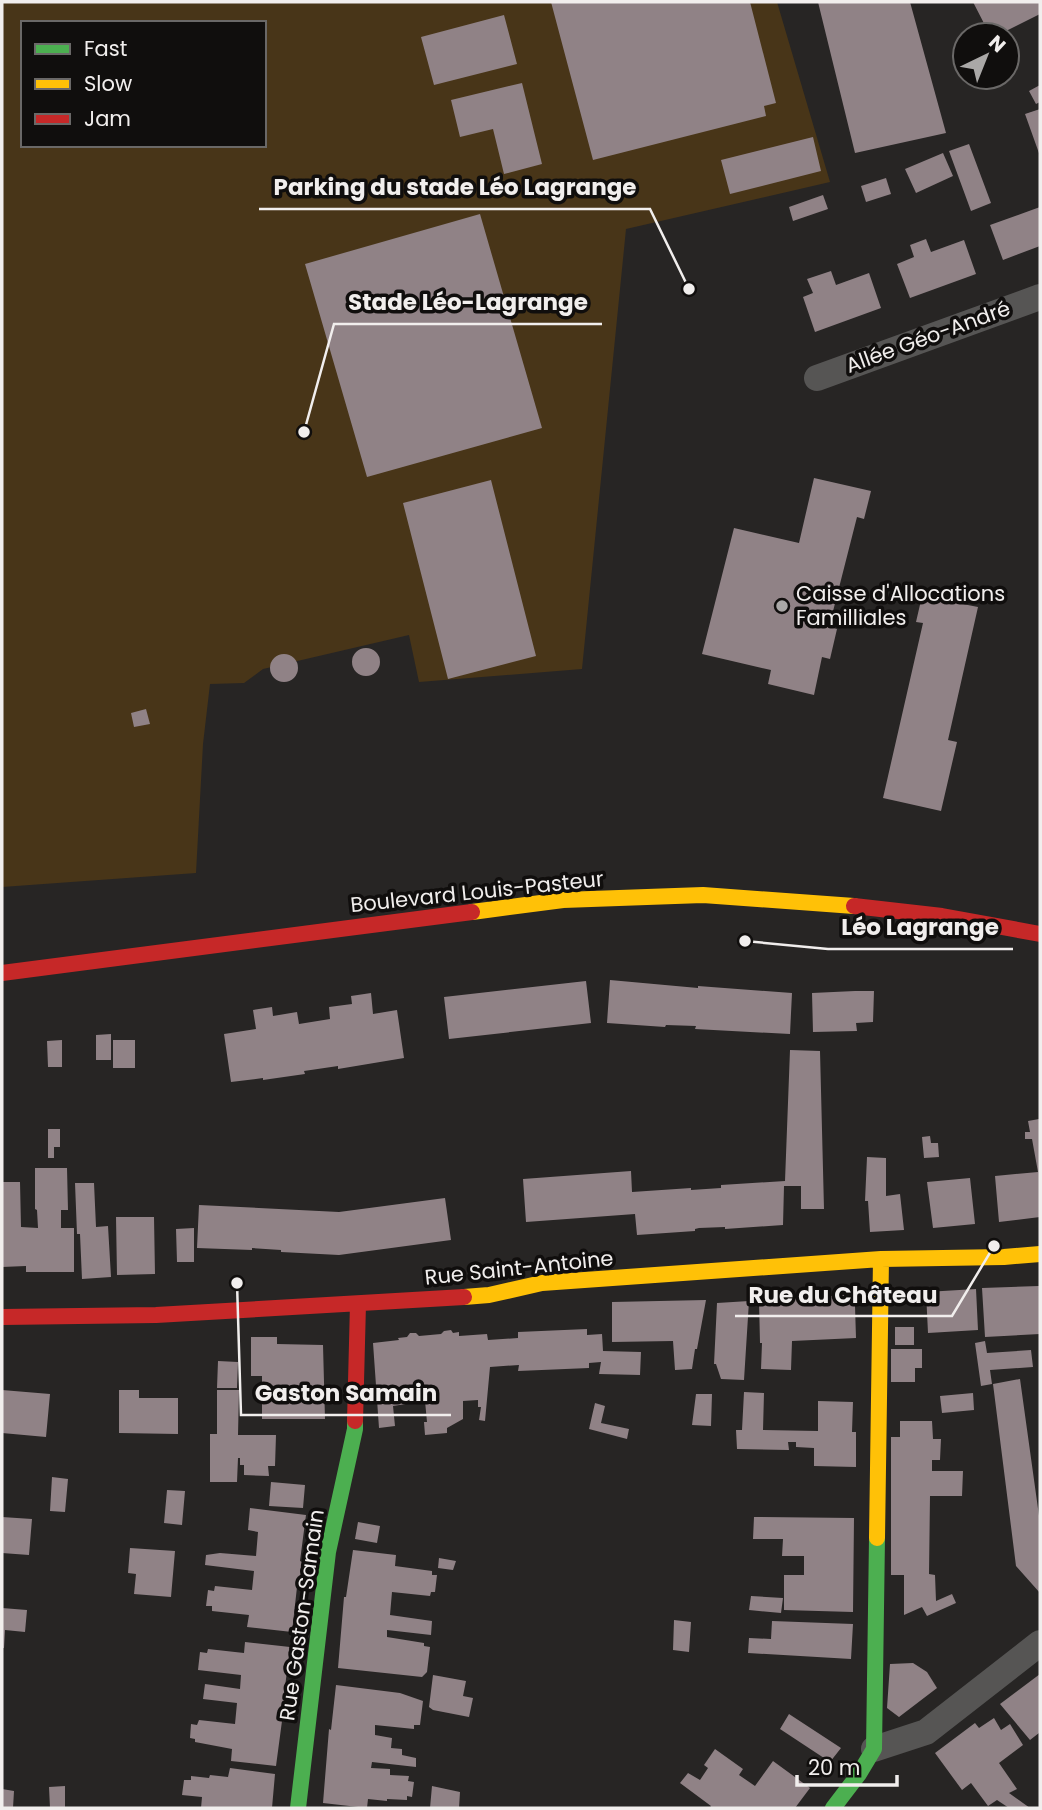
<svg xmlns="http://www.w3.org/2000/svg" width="1042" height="1810" font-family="Poppins,sans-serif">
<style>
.green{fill:#483518;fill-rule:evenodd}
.building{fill:#908286}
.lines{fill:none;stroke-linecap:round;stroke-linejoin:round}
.street{stroke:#565554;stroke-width:26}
.fast{stroke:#4caf50;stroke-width:16}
.slow{stroke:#ffc107;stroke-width:16}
.jam{stroke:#c62828;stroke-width:16}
.poi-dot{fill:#aaa8a7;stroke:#100e0d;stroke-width:2.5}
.labels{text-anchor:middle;stroke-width:7;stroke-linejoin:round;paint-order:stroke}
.street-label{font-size:21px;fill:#f1eeed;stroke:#100e0d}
.poi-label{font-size:21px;fill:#f1eeed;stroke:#100e0d;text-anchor:start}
.leader{fill:none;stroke:#f1eeed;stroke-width:2.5}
.callout-dot{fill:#f1eeed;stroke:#100e0d;stroke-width:2.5}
.callout-label{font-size:23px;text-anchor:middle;font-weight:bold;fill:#f1eeed;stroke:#100e0d;stroke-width:7;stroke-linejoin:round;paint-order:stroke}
</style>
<rect width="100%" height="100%" fill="#272524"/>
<!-- green -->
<path class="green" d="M2 2H777L830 182 626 229 582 669 419 682 409 635 263 669 244 683 210 684 203 744 196 873 2 887ZM23 23H264V145H23Z"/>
<!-- building -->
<path class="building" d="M551 2H750L776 103 764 106 766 116 593 160Z
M818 2H910L946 133 855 153Z
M973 2H1040V14L998 35H990Z
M504 15 517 64 434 85 421 37Z
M522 83 542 164 504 174 493 129 460 137 451 100Z
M1040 85V102L1036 104 1029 91Z
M1040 109V156L1025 114Z
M813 137 821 171 730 194 721 160Z
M969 144 991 203 971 211 949 151Z
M943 153 953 176 916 193 905 169Z
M886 178 891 194 866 202 861 186Z
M823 195 828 209 793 221 789 207Z
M1040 207V246L1003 260 990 225Z
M480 214 542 428 367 477 305 264Z
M926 239 931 252 964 240 976 274 910 298 897 264 914 257 910 245Z
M831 271 836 285 869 273 881 308 815 332 803 297 813 293 807 279Z
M814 478 871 491 864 519 857 517 829 627 837 629 830 659 822 657 814 695 768 684 771 670 702 654 734 528 799 543Z
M491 480 536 656 448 679 403 503Z
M922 596 978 607 948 740 957 742 941 811 883 798 923 623 916 622Z
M352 662a14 14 0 1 1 28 0a14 14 0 1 1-28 0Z
M270 668a14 14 0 1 1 28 0a14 14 0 1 1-28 0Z
M146 709 150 724 134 727 131 713Z
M610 980 698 988V986L792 993 790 1034 695 1029 696 1026 666 1025 665 1027 607 1023Z
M586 981 591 1023 449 1039 444 997Z
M855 991H874L873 1022 856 1023 857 1031 813 1032 812 993Z
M371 993 373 1014 397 1010 404 1058 338 1069V1066L304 1071 305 1074 263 1080V1078L231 1082 224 1034 256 1029 253 1010 272 1007 273 1016 297 1012 299 1024 330 1019 329 1007 352 1004 351 996Z
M111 1034V1060H96V1035Z
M62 1040V1067H48L47 1041Z
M113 1040H135V1068H113Z
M790 1050 820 1051 824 1209H801V1186H784L783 1225 725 1229V1227L699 1228 695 1229V1231L637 1235 635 1214 526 1222 523 1179 631 1171 632 1192 691 1188V1190L721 1188V1185L785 1181Z
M1039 1119 1040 1127V1217L999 1222 995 1176 1038 1172 1032 1139H1025V1132H1030L1028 1121Z
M48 1129H60V1147H54V1158H48Z
M930 1136 931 1143H938L939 1157 924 1158 922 1137Z
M867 1157 886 1158V1196L900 1194 904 1230 870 1232 868 1201H865Z
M35 1168H67L68 1210H61V1228H74V1272H26V1266L2 1267V1182H20L21 1227 38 1228 37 1210 35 1209Z
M970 1178 975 1224 933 1228 927 1182Z
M75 1183H94L96 1227 108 1226 111 1277 82 1279 80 1234H77Z
M445 1198 451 1240 339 1255 281 1252V1250L252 1248V1250L197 1248 199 1205 339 1212Z
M116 1217H154L155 1274 117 1275Z
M194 1228V1262H177L176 1229Z
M1039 1286 1040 1334 985 1337 982 1288Z
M976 1289 978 1330 928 1333 926 1292Z
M844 1295 855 1306 856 1338 792 1341 791 1370 761 1369 762 1343H760L759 1301Z
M706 1300 697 1349H695L692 1369 675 1370 673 1341 612 1342V1302Z
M749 1301 744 1380 721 1379 716 1364H714L717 1303Z
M895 1327H914V1345H895Z
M587 1329V1335L602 1334 603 1351 641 1352 640 1375 599 1374 601 1362 589 1363V1368L518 1371 519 1365 490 1367 485 1421 479 1420 481 1407H478V1400L463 1401V1419L447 1428V1433L425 1435 424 1422H427L425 1401 393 1406 395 1426 379 1428 373 1343 399 1340 398 1338 407 1337 410 1333H416L419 1336 441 1334 444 1331 451 1330 453 1333 459 1332V1336L487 1334 488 1340 518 1338V1332Z
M251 1337H277V1344L323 1345 325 1419H262V1376H251Z
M985 1341 987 1353 1031 1350 1033 1367 990 1370 992 1384 981 1386 975 1343Z
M891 1349H922V1368H915V1382H891Z
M218 1361 238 1362 237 1388H217Z
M1020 1379 1040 1523V1593L1016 1566 993 1384Z
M2 1390 50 1394 46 1437 2 1433Z
M119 1390H139V1398H178V1434L119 1433Z
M217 1390H239L238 1435H276L275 1466H268L269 1476 244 1475V1465H240V1458H238L237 1482H210V1434H217Z
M744 1392 764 1393 763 1430 818 1431V1401L853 1402 852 1432H856V1467L814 1466V1448L796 1447V1442H788L789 1450 737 1449 736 1430H742Z
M973 1393 974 1410 942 1413 940 1396Z
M696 1394H712L711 1426 692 1425Z
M595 1403 605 1406 601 1423 629 1429 627 1439 589 1429Z
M900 1421H932L933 1439H941L940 1460H932V1471H963L962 1496H930L929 1574 935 1575 936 1601 952 1594 956 1603 927 1616 922 1607 904 1615V1575H891V1437H900Z
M52 1477 68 1479 65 1512 50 1511Z
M271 1482 305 1485 303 1508 269 1506Z
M167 1490 185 1491 182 1525 164 1523Z
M250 1508 306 1515 300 1561 302 1562 299 1587H297L292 1632 247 1627 249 1615 212 1611V1606H206L208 1590 214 1591 215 1586 252 1590 254 1571 205 1565 206 1555 220 1553 256 1556 258 1532 248 1530Z
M2 1517 32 1519 29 1555 2 1553Z
M754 1517 854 1518 853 1612 784 1610V1575H804V1556H782L783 1539H753Z
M358 1522 380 1526 377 1543 355 1539Z
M130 1548 175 1551 171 1597 134 1594 136 1574 128 1573Z
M353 1550 396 1555 395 1566 432 1571V1575H437L435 1592H431L430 1596 392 1592 390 1615 432 1621 431 1635 387 1630V1637L424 1643V1646L430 1647 427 1672 422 1677 338 1668 344 1597H346Z
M439 1558 456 1561 453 1570 438 1568Z
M751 1596 783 1598 781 1613 749 1610Z
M2 1608 27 1610 25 1632 5 1630 4 1648H2Z
M674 1620 691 1622 689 1652 673 1650Z
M772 1621 853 1624 851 1659 748 1653 749 1638 771 1639Z
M245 1642 290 1647 284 1695H287L285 1722 282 1721 276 1766 231 1761 232 1749 195 1742V1739L190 1738 191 1724 197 1725 199 1720 235 1724 237 1703 203 1699 205 1684 240 1689 241 1675 198 1670 200 1652 207 1653 208 1649 244 1653Z
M913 1663 927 1672 937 1688 899 1717 887 1708 890 1664Z
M1040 1674V1735L1039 1733 1030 1740 1000 1704Z
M433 1675 466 1681 463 1696 473 1698 469 1717 433 1710 429 1707Z
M336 1685 400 1693 423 1701 420 1725H414V1729L375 1725V1735L392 1738 391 1748 402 1749V1755L416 1758V1767L372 1762 371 1768 390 1769V1775L409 1776 408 1781 414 1782 412 1797 407 1796V1800L387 1799V1801L368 1799 367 1808 323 1803 329 1729 331 1730Z
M789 1714 841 1748 830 1762 780 1729Z
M994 1718 1001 1730 1010 1724 1023 1745 999 1763 1017 1789 1009 1793 1030 1808H1009L997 1800 988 1806 971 1783 962 1790 935 1753 975 1723 979 1728Z
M715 1749 743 1769 739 1775 755 1786 773 1761 810 1788 795 1808H710L711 1806 680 1783 688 1773 700 1780 708 1768 704 1765Z
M230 1768 275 1774 272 1808H201L202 1797 182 1795 184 1780H191V1776L209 1778 210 1775 228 1777Z
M65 1786V1808H50L49 1787Z
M432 1786 460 1792 459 1808H430Z
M2 1789 14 1791 13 1808H2Z"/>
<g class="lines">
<!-- street -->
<path class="street" d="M817 378 1040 297
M874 1749 926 1732 1040 1643"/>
<!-- fast -->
<path class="fast" d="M298 1808 328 1552 355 1429V1421
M833 1808 859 1774 874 1749 877 1538"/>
<!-- slow -->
<path class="slow" d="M472 912 563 900 703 895 854 906
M464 1297 489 1295 542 1283 881 1259 1004 1257 1040 1254
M877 1538 881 1259"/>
<!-- jam -->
<path class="jam" d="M854 906 942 916 1040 934
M2 973 472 912
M2 1317 156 1315 464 1297
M355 1421 358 1304"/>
</g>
<!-- markers -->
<circle class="poi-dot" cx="782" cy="606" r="7"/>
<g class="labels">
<!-- street labels -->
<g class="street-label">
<text transform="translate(928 337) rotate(-20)" y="7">Allée Géo-André</text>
<text transform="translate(477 892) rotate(-6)" y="7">Boulevard Louis-Pasteur</text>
<text transform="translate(519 1268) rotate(-6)" y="7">Rue Saint-Antoine</text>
<text transform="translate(302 1615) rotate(-82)" y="7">Rue Gaston-Samain</text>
</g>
<!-- poi labels -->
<g class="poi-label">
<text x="796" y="601">Caisse d'Allocations<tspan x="796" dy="24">Familliales</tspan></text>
</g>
</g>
<!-- callouts -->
<path class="leader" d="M689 289L650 209H259M304 432L334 324H602M745 941L828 949H1013M994 1246L952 1316H735M237 1283L241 1415H451"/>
<g class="callout-dot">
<circle cx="689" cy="289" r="7"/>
<circle cx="304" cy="432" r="7"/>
<circle cx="745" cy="941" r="7"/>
<circle cx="994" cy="1246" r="7"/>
<circle cx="237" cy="1283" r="7"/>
</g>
<g class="callout-label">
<text x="455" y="195">Parking du stade Léo Lagrange</text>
<text x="468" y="310">Stade Léo-Lagrange</text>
<text x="920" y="935">Léo Lagrange</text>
<text x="843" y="1303">Rue du Château</text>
<text x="346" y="1401">Gaston Samain</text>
</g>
<!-- border -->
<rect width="1042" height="1810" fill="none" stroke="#f1eeed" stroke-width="7"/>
<!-- legend -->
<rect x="21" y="21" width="245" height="126" fill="#100e0d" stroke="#6a6867" stroke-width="2"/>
<rect x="35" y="44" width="35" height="10" fill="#4caf50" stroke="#6a6867" stroke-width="2"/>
<text x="84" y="56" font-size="21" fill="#f1eeed">Fast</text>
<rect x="35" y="79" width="35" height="10" fill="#ffc107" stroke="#6a6867" stroke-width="2"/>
<text x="84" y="91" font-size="21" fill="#f1eeed">Slow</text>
<rect x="35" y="114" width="35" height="10" fill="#c62828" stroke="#6a6867" stroke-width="2"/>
<text x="84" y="126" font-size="21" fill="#f1eeed">Jam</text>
<!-- north arrow -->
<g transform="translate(986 56) rotate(43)"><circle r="33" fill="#100e0d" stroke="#6a6867" stroke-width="2"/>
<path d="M0-5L12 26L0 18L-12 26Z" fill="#aaa8a7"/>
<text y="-10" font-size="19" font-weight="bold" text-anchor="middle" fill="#f1eeed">N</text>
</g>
<!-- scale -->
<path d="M797 1775v10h100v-10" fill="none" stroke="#f1eeed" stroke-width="3.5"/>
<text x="808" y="1775" font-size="21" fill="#f1eeed" stroke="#100e0d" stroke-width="5" paint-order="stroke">20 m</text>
</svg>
